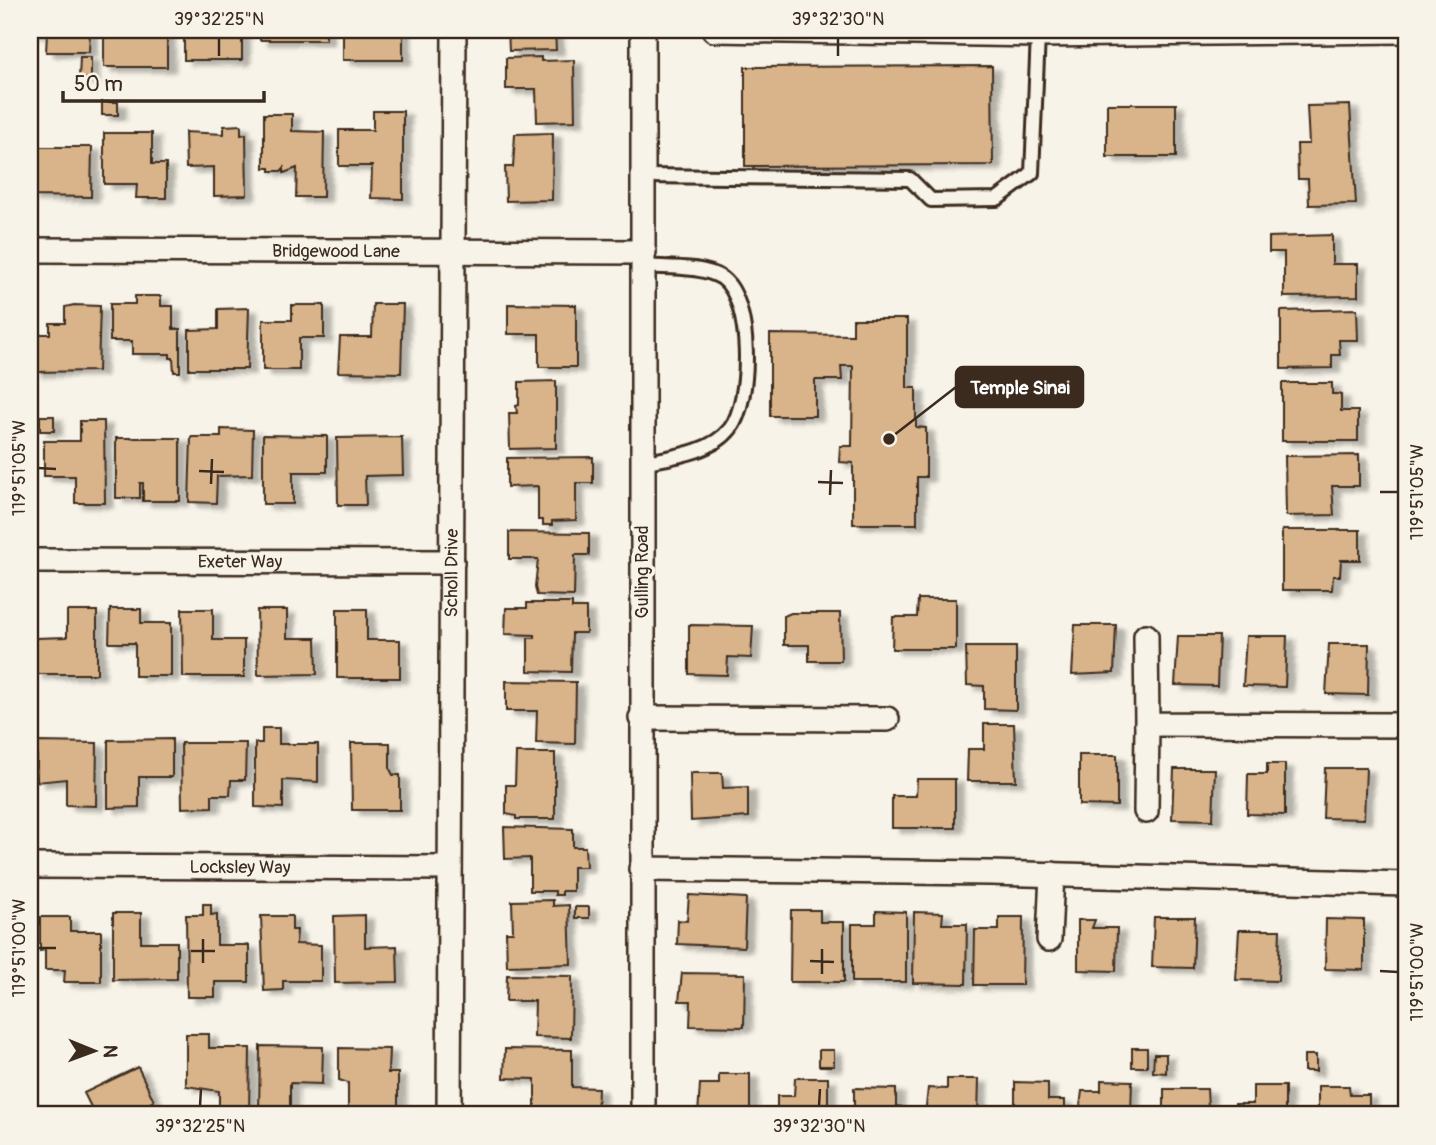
<svg xmlns="http://www.w3.org/2000/svg" width="1436" height="1145" font-family="Pangolin,sans-serif">
<style>
.building{fill:#d9b48a;stroke:#3b2a1e;stroke-width:2;filter:url(#shadow)}
.lines{fill:none;stroke-linecap:round;stroke-linejoin:round}
.service-casing{stroke:#3b2a1e;stroke-width:18}
.minor-casing{stroke:#3b2a1e;stroke-width:28}
.service{stroke:#f7f3e8;stroke-width:12}
.minor{stroke:#f7f3e8;stroke-width:23}
.ticks{fill:none;stroke:#3b2a1e;stroke-width:2.5}
.labels{text-anchor:middle;stroke-width:7;stroke-linejoin:round;paint-order:stroke}
.street-label{font-size:18px;fill:#3b2a1e;stroke:#f7f3e8}
.leader{fill:none;stroke:#3b2a1e;stroke-width:2.5}
.callout-dot{fill:#3b2a1e;stroke:#f7f3e8;stroke-width:2.5}
.callout{fill:#3b2a1e;stroke:#3b2a1e;stroke-width:2.5}
.callout-label{font-size:19px;text-anchor:middle;font-weight:bold;fill:#fff}
.neatline{fill:none;stroke:#3b2a1e;stroke-width:2.5}
.ticks-label{font-size:18px;text-anchor:middle;fill:#3b2a1e}
</style>
<defs>
<filter id="shadow"><feDropShadow dx="8" dy="4.5" stdDeviation="2" flood-color="#0004"/></filter>
</defs>
<rect width="100%" height="100%" fill="#f7f3e8"/>
<filter id="ink" filterUnits="userSpaceOnUse"><feTurbulence type="fractalNoise" baseFrequency=".0143" numOctaves="2"/><feDisplacementMap in="SourceGraphic" scale="14" xChannelSelector="R" yChannelSelector="G"/><feConvolveMatrix kernelMatrix="1 2 1 2 8 2 1 2 1" color-interpolation-filters="sRGB"/></filter>
<g filter="url(#ink)">
<!-- building -->
<path class="building" d="M30 30H90L89 52H46L47 33H30Z
M104 30H167V67H104Z
M184 30H242V60H184Z
M260 30H326V40H260Z
M343 30H403V60H343Z
M508 30H555L556 50 509 51Z
M80 57H91V79L79 78Z
M541 57V61L574 60 575 121 537 122 536 89H506V58Z
M992 66 993 165 745 166V67Z
M102 102H118V115H102Z
M1107 104H1176V157H1107Z
M1350 105 1356 204 1309 205 1308 179H1298L1297 144H1309L1307 106Z
M373 111H403V199L371 198 372 166H339V130H373Z
M264 114H292V131L324 132 323 197H296L297 168 284 173V168L281 171H270V168H264Z
M241 125V135L246 134 247 195 214 196V167L186 168 185 132 224 134V126Z
M104 133H152V164H166V198H136L137 184H104Z
M553 133 552 200 506 201 505 167H513L515 134Z
M35 147H92L91 197 30 196V159H35Z
M1332 235V264H1358V296L1284 297V252H1269V237Z
M135 296H161V306H173V329H180V372H174L173 358H170V354H132V341H110V304H135Z
M373 304H403L401 373 338 372 340 337H372Z
M508 304 576 305V367H539V334H508Z
M74 305 100 306 98 371 34 372V334H50V323H65V307Z
M292 305H324V338H299V370H263V320H292Z
M249 308 247 369H189V330L218 329V309Z
M1357 309 1358 340H1339L1340 355H1332V368L1281 369V311Z
M853 319H907V388H916V427L926 428V477H917V524H853V463L839 462 840 446H852L853 366H841L842 380H815V416H770V334L853 335Z
M556 381V448L510 449 509 413H517L516 406 519 405V382Z
M1282 383H1332V394H1341V411H1358V441H1282Z
M40 416H54V431H40Z
M80 421H104L105 503H75V476H44V441H80Z
M221 429 253 430 252 475 217 476 216 503 189 502 191 437H221Z
M263 435 327 436V472H293V504H263Z
M402 437 403 475 365 476 366 505H338L337 438Z
M116 438H180V501H143V483H140V498H116Z
M1359 455V486H1332L1334 515 1286 516 1285 456Z
M593 457V483H576V520L552 521V525H543V520H538V486L507 487V458Z
M1282 530H1360V560H1341L1340 576H1333L1332 590H1282Z
M509 532 589 533V555H575L574 596 537 595 535 587 538 559H509Z
M918 599H956V649H892L893 617H917Z
M527 603H572V608H586V633H572L571 672 528 671V638H535V635L505 634 506 608H527Z
M110 609H141V623H171V676H135V643H109Z
M182 609H213V640H244V677H183Z
M337 609H367V640H400V678H337Z
M257 610H287V638H316L317 674 258 675Z
M67 611H97V674H35L36 638 67 637Z
M791 613H840L841 661H809V645H784V616Z
M689 625 753 626 751 658 728 657 727 675 689 674Z
M1075 625H1116L1114 673 1072 675Z
M1178 636H1219L1217 686 1175 685Z
M1246 636H1287L1285 687 1243 686Z
M1329 644H1369L1368 695 1326 694Z
M966 647H1016V710L984 709V686L967 685Z
M506 681 576 682 575 744 536 743 537 711H506Z
M984 724H1014L1016 781H967L968 749H984Z
M262 728H279V744H318V782L283 780V808L255 807V743H262Z
M172 739V777H139V807L108 808V740Z
M37 742 97 743 96 806 66 805V779L37 782Z
M181 743H246L245 780H231L230 795H212V807L182 808Z
M351 743H390V769L393 775H400V810H352Z
M516 753H555V819H516V816L506 814V785H515Z
M1079 755H1117V806L1079 805Z
M1267 764H1285V815L1247 814 1248 774H1267Z
M1325 768H1366L1364 819 1323 818Z
M1174 769H1215L1213 820 1172 819Z
M690 773H722L723 788 748 787V817L691 821Z
M917 779H955V828H892V796H916Z
M504 827 573 829V847H585L586 867H573V891H562V895H555V891H530V858L505 859Z
M689 895 746 898 744 947 677 944 678 920 687 921Z
M553 900V906L569 905 571 964 507 966 506 932H513L512 901Z
M203 904H211V915L217 914V945H249V982H215V997H187L186 915H203Z
M575 907H589V918H575Z
M791 910H820V922H844V982H790Z
M876 911 906 912V982H852V924H876Z
M914 912 943 913 942 924H967L966 984 913 983Z
M113 913H141V942H177V979L113 980Z
M365 915V947L397 946 398 982 335 983 334 916Z
M261 916H292V930H297L296 944 321 945V981H283V990L264 991Z
M40 917H70V931H101V982H64L65 970H45V950L40 951Z
M999 917H1023L1022 985H974L975 930H999Z
M1154 917H1195L1193 968 1152 967Z
M1326 919 1364 920V970L1325 969Z
M1078 920H1095L1092 928H1117L1116 971 1078 970Z
M1239 930H1280L1278 981 1236 980Z
M682 973 745 974 744 1027 690 1026 691 1001H679Z
M507 975 572 976 571 1038 534 1037 535 1001H506Z
M186 1034H209V1048H250L249 1115 219 1114V1091L186 1086Z
M260 1046 323 1047 322 1084 290 1083V1114H259Z
M339 1048 389 1049 388 1073H398V1115H348V1083L339 1080Z
M1132 1048H1147V1067H1132Z
M505 1049 572 1050V1087L598 1088 597 1115 535 1110V1079L504 1078Z
M819 1050H834V1066H819Z
M1154 1054H1166V1073L1153 1072Z
M1304 1055H1316V1071H1304Z
M138 1067 154 1101 128 1115H95L84 1093Z
M719 1074H750V1115H698L700 1084H719Z
M795 1078H828V1115H777V1096H794Z
M947 1079H979L978 1115H925L928 1088 947 1089Z
M1101 1080 1132 1081 1131 1115H1079L1082 1091H1101Z
M1015 1082 1048 1083V1100H1065V1115H1015Z
M1253 1086H1285V1115H1235V1104H1253Z
M1318 1086H1349L1350 1095H1369V1115H1318Z
M854 1088 896 1089V1106L903 1107V1115H854Z
M1164 1089H1207L1208 1108H1215V1115H1164Z"/>
<g class="lines">
<defs>
<path id="service" d="M643 176 910 179 931 200 997 199 1032 173 1038 35
M642 463C671 457 711 453 730 429 752 401 753 300 722 278 702 265 666 268 643 266"/>
<g id="minor">
<path d="M714 30 1038 35 1406 31"/>
<path id="s1" d="M30 250 644 252"/>
<path id="s2" d="M30 561 452 562"/>
<path d="M1146 636 1147 724 1406 725"/>
<path d="M641 718 887 719"/>
<path d="M1146 811 1147 724"/>
<path id="s3" d="M30 866 450 868"/>
<path d="M641 869 990 873 1406 884"/>
<path d="M1049 939 1052 874"/>
<path id="s4" d="M449 1115 454 30"/>
<path d="M643 1115V30"/>
</g>
</defs>
<!-- service casing -->
<use href="#service" class="service-casing"/>
<!-- minor casing -->
<use href="#minor" class="minor-casing"/>
<!-- service -->
<use href="#service" class="service"/>
<!-- minor -->
<use href="#minor" class="minor"/>
</g>
</g>
<!-- ticks -->
<path class="ticks" d="M219 56V38M838 56V38M38 468 56 469M199 471 224 472M818 482 843 483M211 484 212 459M1380 492H1398M830 495 831 470M38 948H56M191 951H215M810 961 834 962M203 963V939M1380 971 1398 972M822 974V949M200 1106 201 1089M819 1106 820 1089"/>
<g class="labels">
<!-- street labels -->
<g class="street-label">
<text dy="6" stroke="none"><textPath href="#s1" startOffset="306">Bridgewood Lane</textPath></text>
<text dy="6" stroke="none"><textPath href="#s2" startOffset="210">Exeter Way</textPath></text>
<text dy="6" stroke="none"><textPath href="#s4" startOffset="542">Scholl Drive</textPath></text>
<text transform="translate(642 572) rotate(-90)" y="6">Gulling Road</text>
<text dy="6" stroke="none"><textPath href="#s3" startOffset="210">Locksley Way</textPath></text>
</g>
</g>
<!-- callouts -->
<path class="leader" d="M889 439L956 387"/>
<circle class="callout-dot" cx="889" cy="439" r="7"/>
<rect class="callout" x="956" y="367" width="127" height="40" rx="7"/>
<g class="callout-label">
<text x="1020" y="394">Temple Sinai</text>
</g>
<!-- margin -->
<rect width="1436" height="1145" fill="none" stroke="#f7f3e8" stroke-width="77"/>
<!-- north arrow -->
<g transform="translate(94 1051) rotate(91)" stroke="#f7f3e8" stroke-width="5" paint-order="stroke">
<path d="M0-5L12 26L0 18L-12 26Z" fill="#3b2a1e"/>
<text y="-10" font-size="19" font-weight="bold" text-anchor="middle" fill="#3b2a1e">N</text>
</g>
<!-- scale -->
<path d="M63 91v10h201v-10" fill="none" stroke="#3b2a1e" stroke-width="3.5"/>
<text x="74" y="91" font-size="21" fill="#3b2a1e" stroke="#f7f3e8" stroke-width="5" paint-order="stroke">50 m</text>
<rect x="38" y="38" width="1360" height="1068" class="neatline"/>
<g class="ticks-label">
<text x="219" y="25">39°32'25"N</text>
<text x="838" y="25">39°32'30"N</text>
<text transform="translate(19 468) rotate(-90)" y="6">119°51'05"W</text>
<text transform="translate(1417 492) rotate(-90)" y="6">119°51'05"W</text>
<text transform="translate(19 948) rotate(-90)" y="6">119°51'00"W</text>
<text transform="translate(1417 972) rotate(-90)" y="6">119°51'00"W</text>
<text x="200" y="1132">39°32'25"N</text>
<text x="819" y="1132">39°32'30"N</text>
</g>
</svg>
